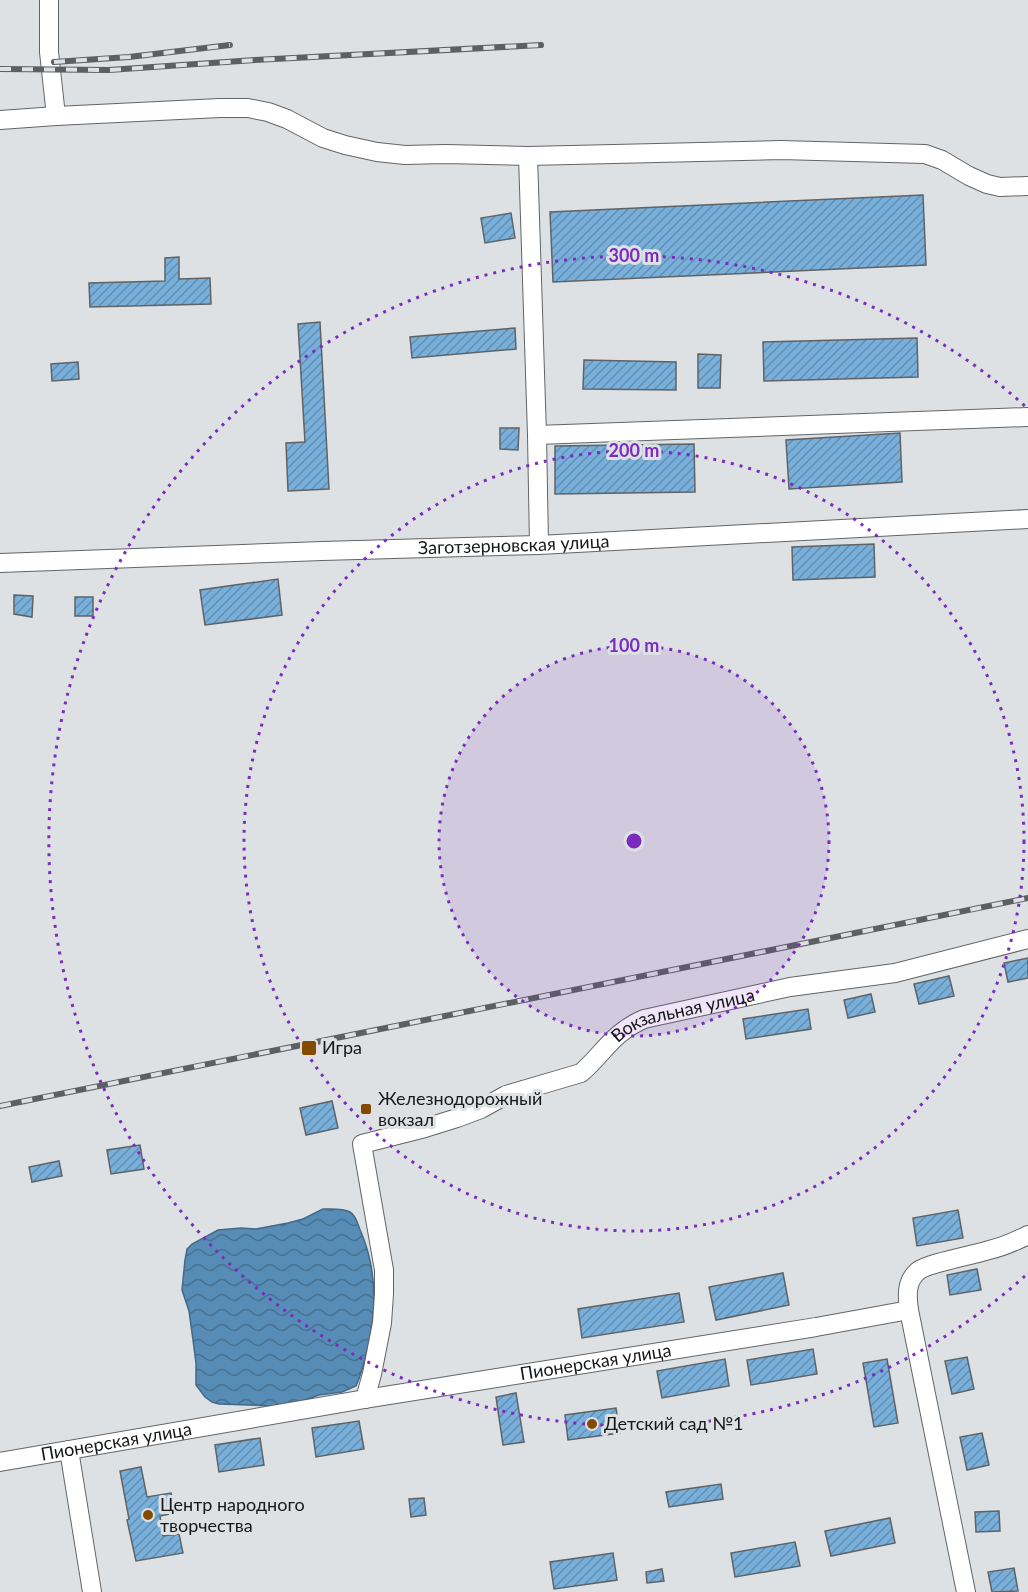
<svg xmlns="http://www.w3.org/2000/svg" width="1028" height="1592" font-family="Lato,sans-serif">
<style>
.water{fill:url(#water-waves);stroke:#436986;stroke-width:1.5}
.building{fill:url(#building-hatch);stroke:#5f6365;stroke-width:1.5}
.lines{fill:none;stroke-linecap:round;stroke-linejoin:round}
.minor-casing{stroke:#626568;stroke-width:20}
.minor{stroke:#fff;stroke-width:18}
.rail-casing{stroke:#5d5f61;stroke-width:6}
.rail{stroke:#dde1e4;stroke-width:4;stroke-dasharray:11;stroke-linecap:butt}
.ring{fill:none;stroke:#7b2cbf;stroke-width:3;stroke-dasharray:3 6}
.poi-dot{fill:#844a00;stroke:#dde1e4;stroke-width:2}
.labels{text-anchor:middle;stroke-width:6;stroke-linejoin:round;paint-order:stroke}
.street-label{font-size:18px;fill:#161718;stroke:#dde1e4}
.poi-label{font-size:18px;fill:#161718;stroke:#dde1e4;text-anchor:start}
.centre{fill:#7b2cbf;stroke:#dde1e4;stroke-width:3}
.ring-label{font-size:18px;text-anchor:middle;font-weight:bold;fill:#7b2cbf;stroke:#dde1e4;stroke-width:6;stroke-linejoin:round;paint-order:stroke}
</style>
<defs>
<pattern id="water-waves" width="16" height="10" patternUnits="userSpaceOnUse" patternTransform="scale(1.5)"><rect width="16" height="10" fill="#568cb5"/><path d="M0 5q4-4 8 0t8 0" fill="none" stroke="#467192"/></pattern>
<pattern id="building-hatch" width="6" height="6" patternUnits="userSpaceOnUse" patternTransform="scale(1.5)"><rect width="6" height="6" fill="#79b0db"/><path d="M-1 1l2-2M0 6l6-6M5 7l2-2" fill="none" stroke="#628eb1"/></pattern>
</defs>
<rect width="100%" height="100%" fill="#dde1e4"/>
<!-- water -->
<path class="water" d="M323 1209C331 1209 343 1208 350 1212 357 1216 358 1226 361 1232 377 1270 377 1307 368 1346 365 1360 362 1373 356 1386L342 1392 319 1395 296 1403 273 1406 219 1404 212 1402 205 1397 196 1385V1363L193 1340 189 1311 182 1290 185 1260 187 1249 192 1244 218 1230 241 1228 256 1229 288 1223 303 1219Z"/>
<!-- building -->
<path class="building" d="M923 195 926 265 553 282 550 212Z
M511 213 515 238 485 243 481 218Z
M179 257V279L210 278 211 304 90 307 89 283 165 281V258Z
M320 322 329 489 288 491 286 443 305 442 298 324Z
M515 328 516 349 412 358 410 337Z
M917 338 918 377 764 381 763 342Z
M698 354 721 355 720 388H698Z
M584 360 676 362V390L583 389Z
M78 362 79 379 52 381 51 364Z
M500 428H519L518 450 500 449Z
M900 433 902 482 789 489 786 440Z
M694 444 695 492 555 494V446Z
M874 544 875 577 793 580 792 547Z
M278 579 282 615 205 625 200 590Z
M14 595 33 596 32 617 14 614Z
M75 597H93V616H75Z
M1028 958V978L1008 982 1004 963Z
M949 976 954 996 919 1004 914 984Z
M871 994 875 1012 848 1018 844 1000Z
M808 1009 811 1029 746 1039 743 1019Z
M332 1101 338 1128 306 1135 300 1108Z
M140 1145 144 1169 111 1174 107 1150Z
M59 1161 62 1176 32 1182 29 1167Z
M958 1210 963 1238 917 1246 913 1218Z
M977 1269 981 1290 950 1295 947 1275Z
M783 1273 789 1305 716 1320 709 1287Z
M679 1293 684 1322 582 1338 578 1309Z
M813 1349 817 1374 751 1385 747 1360Z
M967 1357 974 1389 952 1394 945 1361Z
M725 1359 729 1386 662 1398 657 1371Z
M887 1359 898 1423 874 1427 863 1363Z
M516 1393 524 1442 503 1445 496 1397Z
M616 1408 620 1433 568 1440 565 1415Z
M359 1421 364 1449 316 1457 312 1428Z
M982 1433 989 1465 967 1470 960 1437Z
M260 1438 264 1465 219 1472 215 1445Z
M141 1467 147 1497 171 1493 175 1513 160 1516 163 1536 179 1534 183 1553 136 1561 127 1520 129 1519 120 1471Z
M721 1484 723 1499 669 1507 666 1492Z
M424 1498 426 1515 411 1517 409 1499Z
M999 1511 1000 1531 976 1532 975 1512Z
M890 1518 895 1543 831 1556 825 1531Z
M795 1542 800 1566 735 1577 731 1553Z
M613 1553 617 1580 554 1589 550 1562Z
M1014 1568 1018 1591 992 1592 988 1572Z
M662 1569 664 1581 647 1583 646 1572Z"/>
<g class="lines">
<defs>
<g id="minor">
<path d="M56 116 220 108H248L268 112 287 119 323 138 345 145 377 152 405 155 445 154 528 156 781 150 925 154 942 160 969 176 987 184 1000 187 1028 186"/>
<path d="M0 120 56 116 49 52V0"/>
<path d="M528 156 537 435"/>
<path d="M539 545 537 435 1028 417"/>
<path id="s1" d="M0 563 322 551 539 545 1028 519"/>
<path id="s2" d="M365 1399 372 1374 382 1323 384 1294V1270L362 1144 425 1128 457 1118 481 1109 506 1095 581 1073C605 1052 612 1033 644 1019L790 987 895 973 1028 939"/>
<path d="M69 1450 92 1592"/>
<path id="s3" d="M0 1462 365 1399 816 1327 909 1310"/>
<path d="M966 1592 909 1310C907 1296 906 1281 918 1271 928 1263 974 1255 989 1250 1003 1247 1016 1241 1028 1235"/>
</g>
</defs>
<!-- minor casing -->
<use href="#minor" class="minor-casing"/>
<!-- minor -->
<use href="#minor" class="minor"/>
<defs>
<path id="rail" d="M54 62 129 57 230 45
M0 69 109 70 255 60 541 45
M0 1106 1028 898"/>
</defs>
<!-- rail casing -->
<use href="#rail" class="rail-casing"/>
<!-- rail -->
<use href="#rail" class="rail"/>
</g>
<!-- distance rings -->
<circle cx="634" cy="841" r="195" fill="#7b2cbf" fill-opacity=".12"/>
<g class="ring">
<circle cx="634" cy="841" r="195"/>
<circle cx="634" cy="841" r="390"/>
<path d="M1025 1276A585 585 0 1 1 1025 406"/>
</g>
<!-- markers -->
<g class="poi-dot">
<rect x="301" y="1040" width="16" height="16" rx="3"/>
<rect x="360" y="1103" width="12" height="12" rx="3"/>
<circle cx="592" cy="1424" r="6"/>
<circle cx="148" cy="1515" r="6"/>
</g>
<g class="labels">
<!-- street labels -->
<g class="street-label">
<text dy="6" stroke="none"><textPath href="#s1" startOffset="514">Заготзерновская улица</textPath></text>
<text dy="6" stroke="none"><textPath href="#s2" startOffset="612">Вокзальная улица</textPath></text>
<text dy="6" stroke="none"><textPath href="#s3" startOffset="604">Пионерская улица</textPath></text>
<text dy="6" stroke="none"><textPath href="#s3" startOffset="118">Пионерская улица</textPath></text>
</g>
<!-- poi labels -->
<g class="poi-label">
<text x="322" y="1054">Игра</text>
<text x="378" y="1105">Железнодорожный<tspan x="378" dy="21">вокзал</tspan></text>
<text x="604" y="1430">Детский сад №1</text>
<text x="160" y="1511">Центр народного<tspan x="160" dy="21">творчества</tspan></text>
</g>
</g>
<circle cx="634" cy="841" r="9" class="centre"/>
<g class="ring-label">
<text x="634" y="262">300 m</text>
<text x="634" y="457">200 m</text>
<text x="634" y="652">100 m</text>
</g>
</svg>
